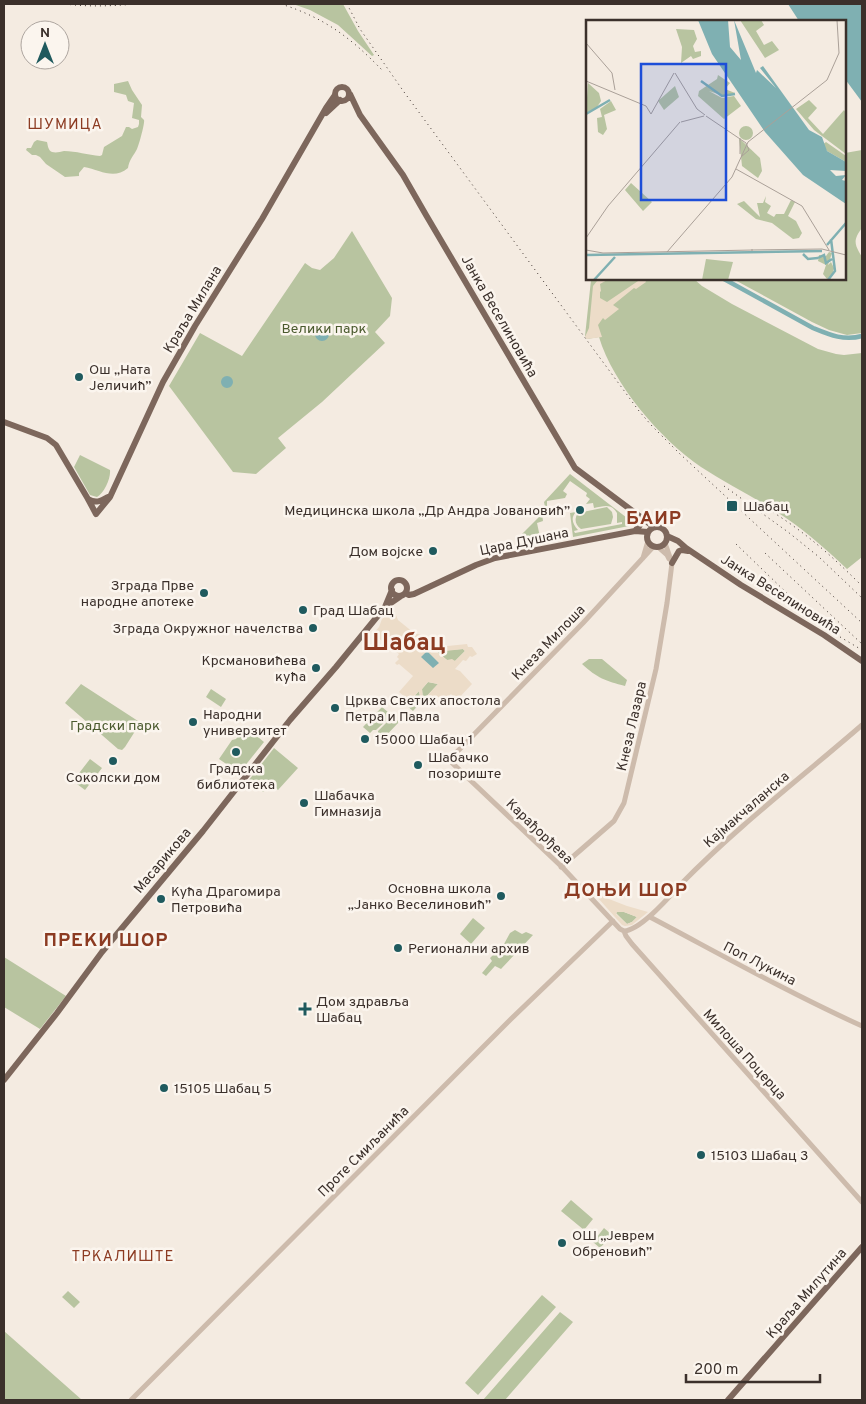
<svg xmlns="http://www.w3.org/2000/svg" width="866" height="1404" font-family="Overpass,sans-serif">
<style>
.green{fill:#b8c4a0}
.plaza{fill:#ecdcc8;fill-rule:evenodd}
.water{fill:#7fb0b2}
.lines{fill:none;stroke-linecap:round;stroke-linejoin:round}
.canal{stroke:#7fb0b2;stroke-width:4.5}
.minor{stroke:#cdbbac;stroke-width:5}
.major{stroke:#7d675c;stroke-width:6}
.rail{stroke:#3b302b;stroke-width:1;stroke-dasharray:1 4;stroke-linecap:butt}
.poi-dot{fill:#1f5a5e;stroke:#fbf5ee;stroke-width:2}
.labels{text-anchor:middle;stroke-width:5;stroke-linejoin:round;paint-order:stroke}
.street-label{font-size:14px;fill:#3b302b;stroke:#fbf5ee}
.park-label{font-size:14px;fill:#4a5a2e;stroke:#fbf5ee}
.poi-label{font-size:14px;fill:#3b302b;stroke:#fbf5ee;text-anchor:start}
.neighbourhood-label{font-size:15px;letter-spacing:1px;fill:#8c3b22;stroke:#fbf5ee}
.district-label{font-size:19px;font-weight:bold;letter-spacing:1px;fill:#8c3b22;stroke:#fbf5ee}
.town-label{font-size:24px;font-weight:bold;fill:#8c3b22;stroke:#fbf5ee}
.inset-river{fill:none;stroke:#7fb0b2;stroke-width:2.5}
.inset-road{fill:none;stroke:#aaa098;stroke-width:1}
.view{fill:#1d4ed8;fill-opacity:0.15;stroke:#1d4ed8;stroke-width:2.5}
.inset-edge{fill:none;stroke:#3b302b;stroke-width:2.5}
</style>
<rect width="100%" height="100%" fill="#f4ebe1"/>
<!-- green -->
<path class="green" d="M293 4H343L358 31 374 55 372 56 338 25 310 10Z
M128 81 132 90 142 105 141 117C142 118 143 119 144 120 145 123 139 145 137 149 134 155 129 160 128 168 114 180 100 170 84 167L79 173V176L65 177 46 164 40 157 36 155H32L26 150 27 148H31L34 142 37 140 47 142C48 146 48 150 52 152 56 153 60 152 64 151 76 151 88 155 100 156L102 155 104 147 122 136 126 127H129L132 129 138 127 139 124V120L132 118 134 103 128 101 126 95 114 92V84Z
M862 150V228C853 240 854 244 862 257V333L847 335 829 330 812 322 733 279H845V153Z
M352 231 392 298 390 316 375 332 385 343 322 402 278 438 286 448 256 474 233 472 169 386 200 333 242 356 305 263 312 268 320 270 334 258Z
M594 279H694L702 286 732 304 818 349 836 354 844 355 862 353V557L847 569C828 551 808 533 786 518 759 499 728 485 701 467 661 440 613 384 599 337L587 339 585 336 591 280Z
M80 455 110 470C111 478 104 493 97 497L90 495 74 467Z
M570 474 631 521 632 524 629 526 573 537 570 513 576 512C570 518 573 525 578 530L574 531 575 533 622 524V522L617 523V513C611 503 604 506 594 508L593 503 586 504 590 499 586 496 587 493 570 481 563 491 567 494 565 498 547 501V506L545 507 544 502Z
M607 507 612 512 613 517 611 524 581 529C575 525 574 519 578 513Z
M542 514 543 521 537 523 540 537 555 534 556 539 554 541 520 547 517 539Z
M463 649 465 651 455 661 447 660 436 651Z
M589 659H602L627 680 625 686C606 681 597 678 582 664Z
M428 682 438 684 423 700 422 689Z
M81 684 138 721 139 725 125 747 122 750 118 749 65 703Z
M211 689 226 699 221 707 206 697Z
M419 691 421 702 413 711 406 705Z
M382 707 389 713V718L376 730H373L370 733 363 727Z
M394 717 399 722 380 742 375 737 378 734V731L390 719Z
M246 727 264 742 240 772H238L219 759 232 740 236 739Z
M274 748 298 768 278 790 271 783 263 792 249 780Z
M90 759 102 768 85 790 73 781Z
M617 912H624L637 917 632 922 627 924 616 913Z
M473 918 485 928 471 944 460 934Z
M515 930 522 934 526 932 533 935 501 969 495 966 486 976 482 973 492 961 490 958 504 944 510 933Z
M4 957 66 996 40 1029 4 1007Z
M571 1200 593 1219 584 1230 561 1211Z
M604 1228 612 1235 600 1248 593 1242Z
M68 1291 80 1302 74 1308 62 1297Z
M542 1295 556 1307 478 1395 465 1383Z
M560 1312 573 1322 505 1400H483Z
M4 1331 82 1400H4Z"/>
<!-- plaza -->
<path class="plaza" d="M605 279H609L600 284 601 291 600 292V298L607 302 641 279H648L645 280 646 282 636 289 634 288 613 305 619 309 605 320 603 318 598 325 602 337 587 339 585 337 589 328 593 286 597 281Z
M394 610 398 620 414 633 421 635 431 645 438 647 467 644 468 647H472L477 654 472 657 470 656 466 661 463 660 455 669 460 671 472 684 457 700 451 694 449 696H445L442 698 428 695 438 684 428 682 422 689 423 700 421 702 419 691 410 701 399 692 413 676 399 664 397 665 395 663 399 659 397 657 399 654 373 634 379 627 382 619ZM463 649 465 651 455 661 452 659 447 660 437 652Z
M596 894 627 906 648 912 632 925 625 926 622 925 598 898ZM617 912H624L637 917 632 922 627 924 616 914Z"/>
<!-- water -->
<path class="water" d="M788 4H862V102L845 79V21H799Z
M315 334a7 7 0 1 1 14 0a7 7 0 1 1-14 0Z
M221 382a6 6 0 1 1 12 0a6 6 0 1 1-12 0Z
M427 651 439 663 433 668 421 657Z"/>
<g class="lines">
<!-- canal -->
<path class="canal" d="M724 279 813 328C830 335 844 341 862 336"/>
<!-- minor -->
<path class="minor" d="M654 546 583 623 449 760 563 868 620 929 624 931 626 936 632 944 862 1202
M658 547 667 555 669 559
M643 558 648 541
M561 867 614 821 624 803 656 669 667 603 672 563 665 543
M650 917C720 954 789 993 862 1026
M624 931C641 930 670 896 682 883 738 826 802 777 862 725
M131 1400 511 1019 613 921"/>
<!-- major -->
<path class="major" d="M335 94a7 7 0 1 1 14 0a7 7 0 1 1-14 0Z
M350 94 360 115 403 175 426 215 575 468 654 527
M326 113 340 100
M4 422 47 438 56 445 88 499 96 514 110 497 163 382 195 326 262 219 326 108 335 95
M88 499C96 504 101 501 108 497
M647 537a10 10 0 1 1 20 0a10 10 0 1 1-20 0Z
M635 531 640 525 637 514
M667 536 678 541 686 548 741 585 824 635 862 661
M672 563 679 551 682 550 688 551
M391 588a8 8 0 1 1 16 0a8 8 0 1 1-16 0Z
M405 593 409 595 414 594 476 565 495 558 635 531 648 532
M385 607 392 590
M4 1080 57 1013 102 952 203 831 290 720 336 667 385 607 401 596
M728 1400 862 1247"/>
<!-- rail -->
<path class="rail" d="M65 4C89 7 112 6 136 4
M281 4C325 18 351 38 382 70
M347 4 360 29 404 92 639 411 652 426 680 454 862 623
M724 486 788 532 819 557 862 598
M756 502C798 526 828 552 862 586
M736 544 820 625 862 650
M765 553 862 644"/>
</g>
<!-- markers -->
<g class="poi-dot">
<circle cx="79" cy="377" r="5"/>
<rect x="726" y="500" width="12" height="12" rx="2.5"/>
<circle cx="580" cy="510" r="5"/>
<circle cx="433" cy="551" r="5"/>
<circle cx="204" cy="593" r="5"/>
<circle cx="303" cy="610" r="5"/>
<circle cx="313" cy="628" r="5"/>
<circle cx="316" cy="668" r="5"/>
<circle cx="335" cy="708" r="5"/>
<circle cx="193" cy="722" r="5"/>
<circle cx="365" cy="739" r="5"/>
<circle cx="236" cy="752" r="5"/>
<circle cx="113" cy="761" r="5"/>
<circle cx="418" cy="765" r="5"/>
<circle cx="304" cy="803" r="5"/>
<circle cx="501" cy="896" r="5"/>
<circle cx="161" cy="899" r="5"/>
<circle cx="398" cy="948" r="5"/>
<path d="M302.5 1001.5h5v5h5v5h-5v5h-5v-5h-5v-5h5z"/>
<circle cx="164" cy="1088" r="5"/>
<circle cx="701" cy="1155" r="5"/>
<circle cx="562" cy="1243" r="5"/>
</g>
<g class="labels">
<!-- street labels -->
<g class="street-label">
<text transform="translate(192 309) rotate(-59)" y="5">Краља Милана</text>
<text transform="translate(500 316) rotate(60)" y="5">Јанка Веселиновића</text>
<text transform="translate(524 541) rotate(-12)" y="5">Цара Душана</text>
<text transform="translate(781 594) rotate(32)" y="5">Јанка Веселиновића</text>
<text transform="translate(548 642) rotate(-46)" y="5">Кнеза Милоша</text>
<text transform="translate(631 726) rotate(-77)" y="5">Кнеза Лазара</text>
<text transform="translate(746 809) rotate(-41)" y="5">Кајмакчаланска</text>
<text transform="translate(540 831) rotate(44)" y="5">Карађорђева</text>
<text transform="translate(162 860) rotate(-50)" y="5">Масарикова</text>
<text transform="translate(760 963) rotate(27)" y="5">Поп Лукина</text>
<text transform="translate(745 1054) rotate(48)" y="5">Милоша Поцерца</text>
<text transform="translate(363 1151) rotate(-45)" y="5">Проте Смиљанића</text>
<text transform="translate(806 1293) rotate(-49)" y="5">Краља Милутина</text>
</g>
<!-- park labels -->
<g class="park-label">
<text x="324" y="333">Велики парк</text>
<text x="115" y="730">Градски парк</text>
</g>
<!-- poi labels -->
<g class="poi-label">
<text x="89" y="374">Ош „Ната<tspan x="89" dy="16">Јеличић”</tspan></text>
<text x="743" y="511">Шабац</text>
<text x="570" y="515" text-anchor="end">Медицинска школа „Др Андра Јовановић”</text>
<text x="423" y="556" text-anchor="end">Дом војске</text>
<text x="194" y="590" text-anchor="end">Зграда Прве<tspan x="194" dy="16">народне апотеке</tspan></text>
<text x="313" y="615">Град Шабац</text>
<text x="303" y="633" text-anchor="end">Зграда Окружног начелства</text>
<text x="306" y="665" text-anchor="end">Крсмановићева<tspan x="306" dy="16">кућа</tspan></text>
<text x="345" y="705">Црква Светих апостола<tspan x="345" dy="16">Петра и Павла</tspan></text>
<text x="203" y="719">Народни<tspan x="203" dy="16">универзитет</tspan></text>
<text x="375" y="744">15000 Шабац 1</text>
<text x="428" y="762">Шабачко<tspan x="428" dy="16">позориште</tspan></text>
<text x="236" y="773" text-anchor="middle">Градска<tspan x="236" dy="16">библиотека</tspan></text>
<text x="113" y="782" text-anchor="middle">Соколски дом</text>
<text x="314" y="800">Шабачка<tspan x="314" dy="16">Гимназија</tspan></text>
<text x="491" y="893" text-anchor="end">Основна школа<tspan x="491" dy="16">„Јанко Веселиновић”</tspan></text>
<text x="171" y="896">Кућа Драгомира<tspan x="171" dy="16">Петровића</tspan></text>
<text x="408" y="953">Регионални архив</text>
<text x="316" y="1006">Дом здравља<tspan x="316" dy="16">Шабац</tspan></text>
<text x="174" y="1093">15105 Шабац 5</text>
<text x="711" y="1160">15103 Шабац 3</text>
<text x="572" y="1240">ОШ „Јеврем<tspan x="572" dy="16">Обреновић”</tspan></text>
</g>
<!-- neighbourhood labels -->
<g class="neighbourhood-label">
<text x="65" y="129">ШУМИЦА</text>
<text x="123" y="1261">ТРКАЛИШТЕ</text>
</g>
<!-- district labels -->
<g class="district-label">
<text x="654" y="524">БАИР</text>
<text x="626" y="896">ДОЊИ ШОР</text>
<text x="106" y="946">ПРЕКИ ШОР</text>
</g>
<!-- town labels -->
<g class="town-label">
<text x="404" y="650">Шабац</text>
</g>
</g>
<!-- overview -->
<g transform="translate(586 20)">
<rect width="260" height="260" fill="#f4ebe1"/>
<path d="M154 0H175L178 5 170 11 178 25 186 21 193 30 179 38ZM90 9 108 10 111 19 107 26 109 32 115 31V36L107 39 105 36 95 43 96 27ZM132 55 144 63 139 69 149 73 138 76 123 71 136 78 148 76 155 86 138 99 112 76 113 71 131 59ZM2 63 13 73 15 81 11 87 0 93ZM89 66 93 77 78 90 72 81ZM223 80 231 88 222 98 237 114 258 90 260 93V134L228 110 210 89ZM25 81 30 90 18 95 21 109 17 115 12 112 11 98 16 97 14 89ZM153 113a7 7 0 1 1 14 0a7 7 0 1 1-14 0ZM153 118 174 138 176 151 172 158 156 146ZM240 122 260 136V142L241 131 236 125ZM45 163 66 182 57 191 39 170ZM180 176 179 182 185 186 181 193 188 197 190 194H198L205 180 209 182 202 196 210 201 216 213 213 218 207 219 186 203 170 199 151 184 158 181 174 197 171 183H177ZM243 232 246 233 242 245 245 242 248 248 246 256 241 259 237 254 240 245 232 241 233 235 240 236ZM120 239 147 242 142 260H116Z" fill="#b8c4a0"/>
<path d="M112 0H142L144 27 155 40 148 0 170 53 171 50 190 68 174 48 177 46 223 110 236 117 241 131 260 142V151L244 150 250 156 260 155 256 160 260 161V184L217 155 179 112 126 34Z" fill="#7fb0b2"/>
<path class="inset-river" d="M115 61 136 76 149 74M0 94 24 80M241 225 260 203M217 234 222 239 232 238M0 235 236 231M232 238 238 235 240 243 246 239M8 260 29 237M242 260 249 251 245 219"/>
<path class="inset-road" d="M0 23 26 53 29 70M89 53 111 89 119 95M0 61 60 86 65 94M65 94 88 53M120 96 160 123 163 130 155 137M95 102 118 96M154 118V134M150 149 216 186 243 230M0 218 22 186 94 102M0 230 17 233 167 230M165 230 236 229 260 235M81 232 146 157 162 122 241 60 253 33 251 0"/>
<path class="view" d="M55 44H140V180H55Z"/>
<rect width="260" height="260" class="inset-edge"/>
</g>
<!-- border -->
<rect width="866" height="1404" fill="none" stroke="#3b302b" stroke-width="10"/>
<!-- north arrow -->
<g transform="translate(45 45)"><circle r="24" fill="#fbf5ee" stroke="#aea6a0"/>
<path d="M0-4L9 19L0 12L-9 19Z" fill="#1f5a5e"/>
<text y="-8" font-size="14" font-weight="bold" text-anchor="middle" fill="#3b302b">N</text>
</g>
<!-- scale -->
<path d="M686 1374v8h134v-8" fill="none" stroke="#3b302b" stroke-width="2.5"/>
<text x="694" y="1374" font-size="15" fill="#3b302b" stroke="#fbf5ee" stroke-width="4" paint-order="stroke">200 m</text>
</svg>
